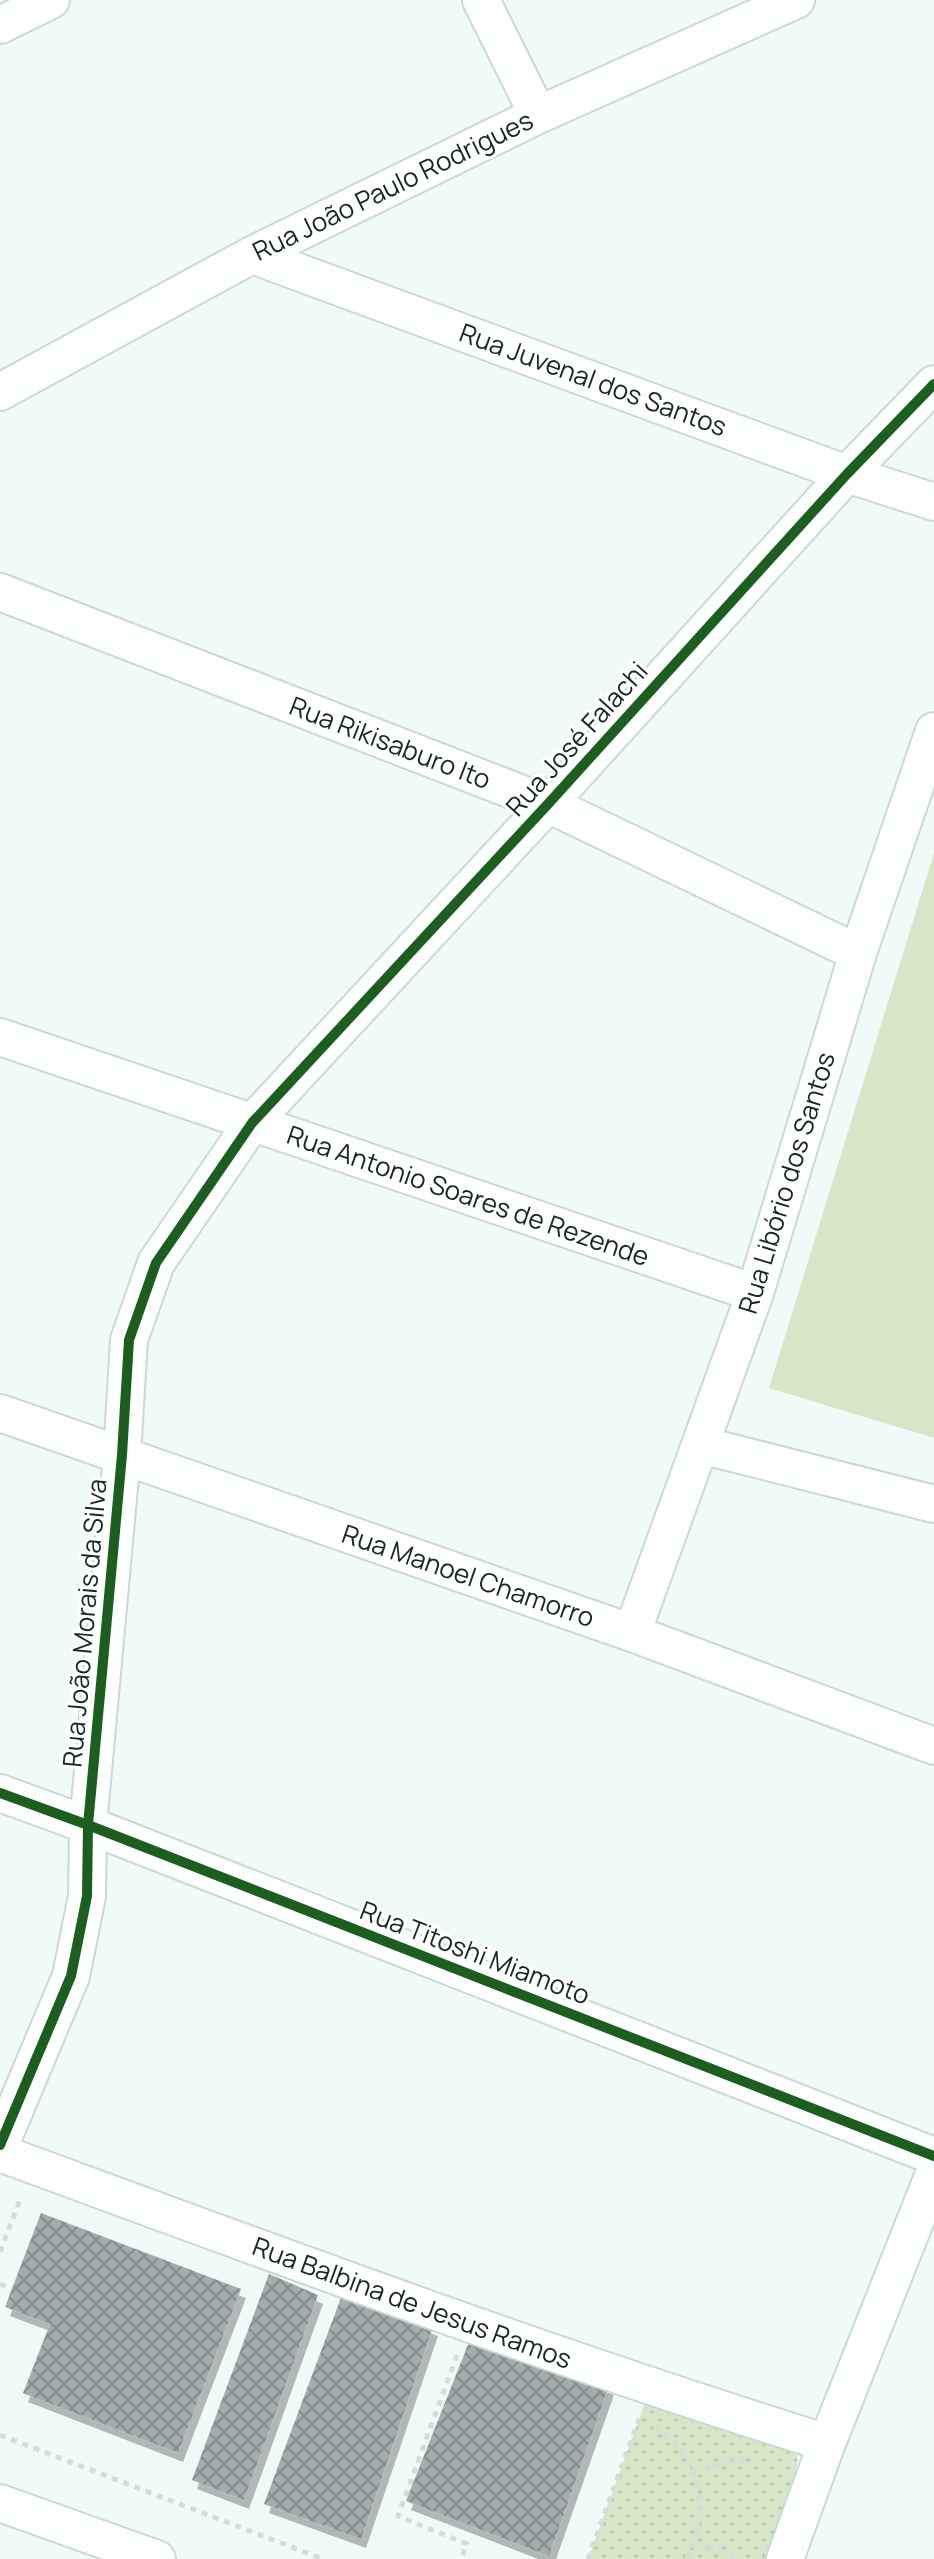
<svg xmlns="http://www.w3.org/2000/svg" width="934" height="2559" font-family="Manrope,sans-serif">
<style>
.park{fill:url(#park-dots)}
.garden{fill:#d7e6c6}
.building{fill:url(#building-cross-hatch);filter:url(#shadow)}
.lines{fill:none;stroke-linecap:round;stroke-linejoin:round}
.street-casing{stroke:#cdd8d6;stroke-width:40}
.path{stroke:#d7dbda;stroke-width:5;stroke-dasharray:6 6;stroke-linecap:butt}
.street{stroke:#fdfefe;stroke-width:36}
.cycleway-casing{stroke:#fff;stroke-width:15}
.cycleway{stroke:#1b5e20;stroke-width:10}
.labels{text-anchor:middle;stroke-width:6;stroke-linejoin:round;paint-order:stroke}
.street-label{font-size:26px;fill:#1a2625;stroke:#fff}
</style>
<defs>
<pattern id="park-dots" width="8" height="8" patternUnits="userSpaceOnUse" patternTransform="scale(2)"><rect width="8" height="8" fill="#d7e6c6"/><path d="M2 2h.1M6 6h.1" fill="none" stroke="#b8c5aa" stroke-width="1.8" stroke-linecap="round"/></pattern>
<pattern id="building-cross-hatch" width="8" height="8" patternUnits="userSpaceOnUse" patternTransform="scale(2)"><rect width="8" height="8" fill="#a4adae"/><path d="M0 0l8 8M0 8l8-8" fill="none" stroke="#858d8d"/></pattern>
<filter id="shadow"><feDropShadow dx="5" dy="9" stdDeviation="0" flood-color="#0004"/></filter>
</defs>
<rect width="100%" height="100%" fill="#f0faf8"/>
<!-- park -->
<path class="park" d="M647 2397 797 2448C799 2487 786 2521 776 2559H588Z"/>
<!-- garden -->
<path class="garden" d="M934 853V1438L769 1388Z"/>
<!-- building -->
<path class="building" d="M41 2213 241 2289 178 2453 23 2393 50 2324 5 2307Z
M269 2274 318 2295 244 2500 192 2480Z
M342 2295 433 2327 361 2539 264 2504Z
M471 2337 609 2386 549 2556 406 2501Z"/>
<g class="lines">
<defs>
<path id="street" d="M481 0 538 115
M0 25 51 0
M252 255 847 474 934 502
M0 392 252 255 538 115 796 0
M0 592 548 804 858 953
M0 1037 755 1293
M0 1413 632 1633 934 1746
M701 1445 934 1504
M632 1633 755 1293 858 953 934 731
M0 1793 88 1825 934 2156
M0 2145 71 1976 87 1896 88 1825 122 1455 129 1340 156 1263 252 1123 548 804 847 474 934 384
M0 2153C275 2254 548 2356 827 2443
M0 2503 157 2559
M785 2559 827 2443 934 2174"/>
</defs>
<!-- street casing -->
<use href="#street" class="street-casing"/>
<!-- path -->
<path class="path" d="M0 2252 21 2197
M0 2284 12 2289
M457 2355 398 2516 467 2544 461 2559
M653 2428C701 2451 711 2518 686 2559
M0 2435 323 2559
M692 2470 750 2458
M696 2542 742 2559
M588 2559 639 2419"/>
<!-- street -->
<use href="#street" class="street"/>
<defs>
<path id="cycleway" d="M0 1793 88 1825 934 2156
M0 2145 71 1976 87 1896 88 1825 122 1455 129 1340 156 1263 252 1123 548 804 847 474 934 384"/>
</defs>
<!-- cycleway casing -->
<use href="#cycleway" class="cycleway-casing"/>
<!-- cycleway -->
<use href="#cycleway" class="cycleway"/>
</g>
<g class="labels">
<!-- street labels -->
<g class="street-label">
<text transform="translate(393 186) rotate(-26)" y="9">Rua João Paulo Rodrigues</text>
<text transform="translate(593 380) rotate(20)" y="9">Rua Juvenal dos Santos</text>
<text transform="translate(577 739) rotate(-48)" y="9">Rua José Falachi</text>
<text transform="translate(390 743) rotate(21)" y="9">Rua Rikisaburo Ito</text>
<text transform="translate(787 1183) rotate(-73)" y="9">Rua Libório dos Santos</text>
<text transform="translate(468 1196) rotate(19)" y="9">Rua Antonio Soares de Rezende</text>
<text transform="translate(468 1576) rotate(19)" y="9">Rua Manoel Chamorro</text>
<text transform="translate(85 1623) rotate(-85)" y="9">Rua João Morais da Silva</text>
<text transform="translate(475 1953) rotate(21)" y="9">Rua Titoshi Miamoto</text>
<text transform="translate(412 2303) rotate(20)" y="9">Rua Balbina de Jesus Ramos</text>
</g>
</g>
</svg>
